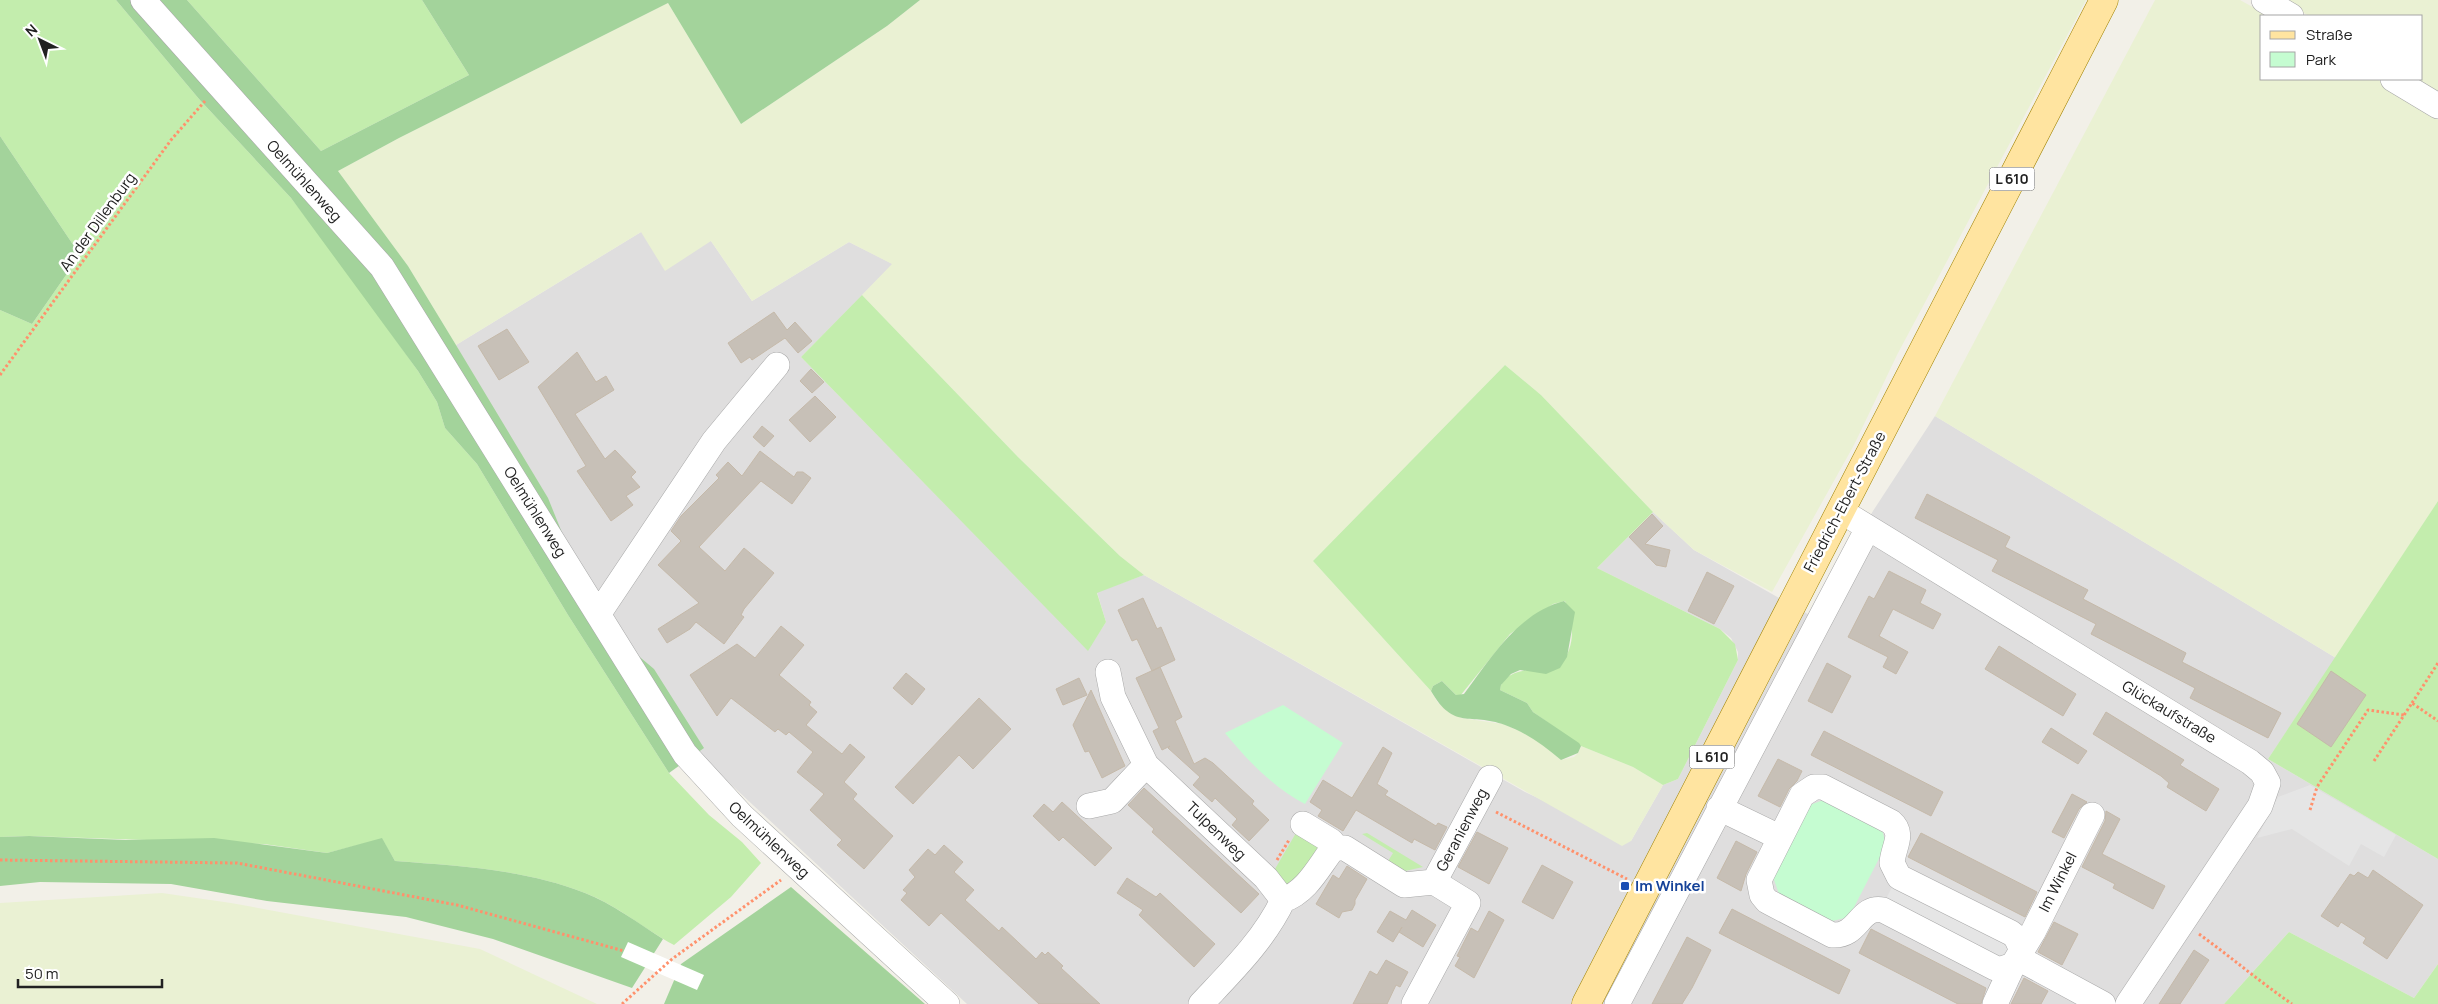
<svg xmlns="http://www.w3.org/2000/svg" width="2438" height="1004" font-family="Manrope,sans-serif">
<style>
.residential{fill:#dfdede}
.farmland{fill:#eaf1d3}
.grass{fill:#c3edad}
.forest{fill:#a3d39b}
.park{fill:#c5fcd1}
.parking{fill:#e5e5e5}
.pier{fill:#fff}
.building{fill:#c7c0b7;stroke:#c5b9a9}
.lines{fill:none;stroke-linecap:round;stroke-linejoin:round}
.minor-casing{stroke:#a8a8a8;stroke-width:26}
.major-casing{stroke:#9f8200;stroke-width:29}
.path{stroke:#ff916c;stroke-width:3;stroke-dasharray:2.5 2.5;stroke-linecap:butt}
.minor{stroke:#fff;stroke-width:25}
.major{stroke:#ffe4a0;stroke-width:28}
.transit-dot{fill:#1a4fb4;stroke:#fff;stroke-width:2}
.labels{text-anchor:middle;stroke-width:5;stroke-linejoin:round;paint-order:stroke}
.shield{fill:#fff;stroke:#646464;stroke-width:1}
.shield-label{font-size:14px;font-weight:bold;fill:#212121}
.street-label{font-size:15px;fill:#212121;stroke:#fff}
.transit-label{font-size:15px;font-weight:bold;fill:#164399;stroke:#fff;text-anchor:start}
</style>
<rect width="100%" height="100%" fill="#f2f0e8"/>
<!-- residential -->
<path class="residential" d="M641 232 711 241 752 301 849 242 893 264 801 357 1088 650 1106 622 1097 592 1144 575 1525 792 1631 841 1663 785 1678 779 1738 660V652L1731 638 1720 629 1597 568 1653 512 1694 550 1813 617 1873 511 1935 416 2336 658 2268 759 2438 859V964L2414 998 2289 932 2224 1004H967L695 751 622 642 456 345Z"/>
<!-- farmland -->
<path class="farmland" d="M920 0H2086L1897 355 1854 445 1772 592 1694 550 1653 512 1541 395 1505 365 1313 561 1431 691 1438 703 1461 718 1503 724 1533 737 1561 760 1574 757 1578 753 1581 746 1633 767 1663 785 1631 841 1622 846 1144 575 1120 556 1018 457 862 295 892 264 849 242 752 301 711 241 665 271 641 232 456 345 408 266 338 171 399 138 668 3 741 124 887 26Z
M2155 0H2240L2269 16H2262V79H2377L2438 115V501L2336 658 1935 416Z
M2282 0H2438V94L2412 79H2422V16H2309Z
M162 893 231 903 480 949 597 1004H0V903Z"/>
<!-- grass -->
<path class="grass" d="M0 0H116L199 99 291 198 338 259 418 371 437 402 445 428 477 464 568 615 669 773 709 815 742 842 761 863 731 897 674 945C644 929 617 905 585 893 524 869 459 866 395 861L382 839 327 853 264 844 29 836 0 837V310L32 324 80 255 0 136Z
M187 0H422L469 75 321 151Z
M862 295 1018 457 1120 556 1144 575 1097 593 1106 622 1088 651 801 357Z
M1505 365 1541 395 1653 512 1597 568 1720 629 1735 644 1738 660 1678 779 1663 785 1633 767 1581 746 1533 712 1527 703 1500 690C1503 666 1542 670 1560 667 1577 641 1573 628 1565 601L1553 604 1510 634 1460 696 1456 695 1442 681 1433 686 1431 691 1313 561Z
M2438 501V859L2268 759Z
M1296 833 1318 847 1299 883 1287 886 1275 869Z
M1367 833 1423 867 1396 873 1385 866 1393 853 1362 834Z
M2289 932 2414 998 2438 964V1004H2224Z"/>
<!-- forest -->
<path class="forest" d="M116 0H187L321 151 469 75 422 0H920L887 26 741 124 668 3 399 138 338 171 408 266 456 345 548 498 567 545 622 642 654 669 704 748 669 773 568 615 477 464 445 428 437 402 418 371 291 198 199 99Z
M0 136 80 255 32 324 0 310Z
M1564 601 1575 612 1567 657 1560 668 1546 674 1520 670 1511 674 1501 685 1500 690 1527 703 1533 712 1579 743 1581 746 1578 753 1561 760C1543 745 1527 733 1505 725 1470 712 1454 731 1431 691L1433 686 1442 681 1456 695 1464 694C1491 658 1518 613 1564 601Z
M29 836 126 840 214 838 327 853 382 838 395 861C459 866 524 869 585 893 611 903 640 924 663 939L632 988 493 939 406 917 267 901 171 884 40 882 0 886V837Z
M791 887 925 1004H664L681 964Z"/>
<!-- park -->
<path class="park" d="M1283 705 1343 743 1305 804C1275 789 1247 760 1225 733Z
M1826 799 1882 829 1886 845 1849 917 1832 921 1779 894 1773 877 1810 805Z"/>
<!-- parking -->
<path class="parking" d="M2310 785 2396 835 2384 857 2361 844 2349 866 2292 829 2257 838 2278 797Z
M1894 883 2014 944 2002 964 1884 903Z"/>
<!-- pier -->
<path class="pier" d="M628 942 704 975 697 990 621 957Z"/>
<!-- building -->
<path class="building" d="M774 312 787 330 795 322 812 341 798 353 785 338 752 360 750 357 741 363 728 343Z
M507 329 529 362 499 380 478 346Z
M577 352 596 382 606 376 614 390 575 414 605 459 615 450 636 472 631 477 640 487 626 496 633 505 611 521 577 471 586 466 538 387Z
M811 369 824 382 812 393 800 381Z
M815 396 836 417 810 442 789 420Z
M762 426 774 436 764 447 753 437Z
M760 451 794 477 797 472H803L811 478 792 504 761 481 699 547 725 571 744 548 774 573 744 609 741 615 744 617 724 644 696 622 690 629 667 643 658 629 699 603 658 565 681 541 671 531 681 516 719 478 716 475 728 462 742 476Z
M1927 494 2010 537 2005 547 2088 590 2083 599 2186 653 2182 662 2281 713 2268 738 2190 698 2195 688 2091 634 2096 624 1992 571 1998 560 1915 518Z
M1652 514 1663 526 1645 544 1670 550 1666 567 1656 565 1629 537Z
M1889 571 1926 590 1920 603 1941 614 1933 629 1893 609 1879 636 1908 652 1896 674 1883 667 1888 657 1848 637 1869 596 1874 599Z
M1707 572 1734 586 1714 624 1688 611Z
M1143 598 1157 629 1161 627 1175 660 1152 671 1137 639 1132 641 1118 610Z
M781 626 804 645 779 675 811 702 809 705 817 712 806 725 842 754 850 744 865 757 844 782 857 794 853 799 893 836 864 869 837 845 842 840 810 810 824 794 797 772 813 752 789 732 786 735 778 729 775 732 731 698 717 716 690 675 737 644 755 658Z
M1999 646 2076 694 2063 716 1985 669Z
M1827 663 1851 676 1832 713 1808 701Z
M1160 667 1182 717 1175 721 1194 764 1205 758 1213 763 1254 801 1252 804 1269 820 1249 841 1232 825 1237 819 1215 798 1212 802 1193 785 1200 777 1168 748 1170 746 1162 750 1153 731 1159 728 1136 678Z
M2331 671 2366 695 2331 747 2297 724Z
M906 673 925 689 912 705 893 688Z
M1079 678 1087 695 1063 705 1056 689Z
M1091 690 1125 766 1102 778 1089 751 1085 752 1073 725Z
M979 698 1011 729 973 769 959 755 913 804 895 787Z
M2106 712 2184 760 2180 765 2219 789 2206 811 2167 787 2169 783 2161 776 2093 734Z
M2051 728 2087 751 2078 764 2042 742Z
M1824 731 1943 792 1931 816 1811 755Z
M1383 747 1392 753 1377 784 1388 791 1385 795 1436 826 1438 823 1447 827 1435 850 1414 839 1412 843 1356 810 1343 831 1318 816 1322 810 1310 802 1323 780 1352 798Z
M1778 759 1802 771 1797 781 1789 789 1780 807 1758 796Z
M1144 788 1259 894 1241 913 1152 832 1154 829 1128 805Z
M2072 794 2087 802 2079 809 2064 838 2052 832Z
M1062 802 1112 848 1095 866 1063 837 1059 841 1033 816 1044 804 1053 812Z
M2106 811 2120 819 2102 854 2165 886 2153 909 2113 888 2115 884 2082 867 2105 821Z
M1477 832 1508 848 1489 884 1458 867Z
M1921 833 2037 892 2025 917 1908 857Z
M1736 841 1757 852 1746 874 1741 891 1717 878Z
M944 845 963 862 954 872 974 890 965 900 999 931 1002 927 1036 959 1042 952 1045 955 1048 952 1063 966 1061 968 1100 1004H1039L941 913 929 926 901 900 907 893 903 890 915 877 909 870 928 849 935 855Z
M1542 865 1573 882 1553 919 1522 902Z
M1347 866 1367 879 1355 900V904L1352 910 1342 912 1339 918 1316 904 1333 875 1339 879Z
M2373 870 2423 905 2387 959 2363 943 2366 938 2341 922 2338 927 2321 916 2350 874 2354 876 2358 872 2368 878Z
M1127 878 1156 897 1160 893 1215 944 1194 967 1139 915 1143 910 1117 893Z
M1732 909 1850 970 1839 994 1719 933Z
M1412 910 1436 925 1423 947 1399 932 1402 927 1393 942 1377 932 1390 911 1406 920Z
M1489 911 1504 920 1474 978 1455 966 1460 957 1457 956 1471 928 1478 932Z
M2054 922 2078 934 2062 965 2038 952Z
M1871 929 1986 988 1981 1004H1958L1859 953Z
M1687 937 1711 950 1692 988 1682 1004H1652Z
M2194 950 2209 960 2180 1004H2159Z
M1386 960 1408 972 1400 987 1396 985 1387 1004H1353L1370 971 1377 975Z
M2024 978 2048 991 2041 1004H2011Z"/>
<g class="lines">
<defs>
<path id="minor" d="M143 0 382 267 685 754 742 816 947 1004
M2264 0 2291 16
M2393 79 2438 106
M1841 511 2250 762 2262 772 2268 783 2260 806 2128 1004
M599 613 714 441 777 365
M1108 672 1113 697 1146 765 1266 878 1283 900
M1089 806 1112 801 1146 765
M1719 808 1779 837
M1303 824 1331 841 1337 848
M1434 882 1490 778
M2018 958 2103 1004
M2013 965 2001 969 1995 968 1883 910C1859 905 1859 937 1832 935L1767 901 1762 895 1759 880 1802 795 1814 787H1823L1891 822C1905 834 1893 847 1892 863L1899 877 2011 933 2016 937 2021 948
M1201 1004C1231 972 1264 940 1283 900 1306 892 1317 870 1331 851L1337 848H1345L1404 885 1434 882 1468 903 1414 1004
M1617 1004 1868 528
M1995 1004 2013 965 2033 932 2092 815"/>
<path id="major" d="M1586 1004 2104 0"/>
</defs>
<!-- minor casing -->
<use href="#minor" class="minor-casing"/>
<!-- major casing -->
<use href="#major" class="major-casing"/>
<!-- path -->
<path class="path" d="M0 375 171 140 205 101
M2412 703 2438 663
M2374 761 2412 703 2438 721
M2310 810 2317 787 2368 710 2404 715
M1496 812 1627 879
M0 860 237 863 457 905 624 951
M1277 860 1289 840
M2199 934C2231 957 2260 982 2292 1004
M622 1004 672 959 781 880"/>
<!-- minor -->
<use href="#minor" class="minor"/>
<!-- major -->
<use href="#major" class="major"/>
</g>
<!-- markers -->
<rect class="transit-dot" x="1620" y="881" width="10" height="10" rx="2.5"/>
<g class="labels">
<!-- shield labels -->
<g class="shield">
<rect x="1989.5" y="167.5" width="45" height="23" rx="4"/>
<rect x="1689.5" y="745.5" width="45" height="23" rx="4"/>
</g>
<g class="shield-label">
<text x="2012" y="184">L 610</text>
<text x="1712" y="762">L 610</text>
</g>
<!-- street labels -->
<g class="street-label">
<text transform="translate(304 181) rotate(48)" y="5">Oelmühlenweg</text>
<text transform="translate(98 222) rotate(-54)" y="5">An der Dillenburg</text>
<text transform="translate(1845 502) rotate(-62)" y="5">Friedrich-Ebert-Straße</text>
<text transform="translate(535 512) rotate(58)" y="5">Oelmühlenweg</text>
<text transform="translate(2169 712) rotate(31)" y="5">Glückaufstraße</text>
<text transform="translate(1462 830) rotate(-62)" y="5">Geranienweg</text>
<text transform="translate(1216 831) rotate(44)" y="5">Tulpenweg</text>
<text transform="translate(769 840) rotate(43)" y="5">Oelmühlenweg</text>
<text transform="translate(2058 882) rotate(-63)" y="5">Im Winkel</text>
</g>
<!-- transit labels -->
<g class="transit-label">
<text x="1635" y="891">Im Winkel</text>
</g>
</g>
<!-- legend -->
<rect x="2260" y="15" width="162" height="65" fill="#ffffff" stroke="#a6a6a6"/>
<rect x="2270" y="31" width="25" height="8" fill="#ffe4a0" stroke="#a6a6a6"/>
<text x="2306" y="40" font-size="15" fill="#212121">Straße</text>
<rect x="2270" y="52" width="25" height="15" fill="#c5fcd1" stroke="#a6a6a6"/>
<text x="2306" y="65" font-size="15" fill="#212121">Park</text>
<!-- north arrow -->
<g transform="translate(40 40) rotate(318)" stroke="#ffffff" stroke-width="4" paint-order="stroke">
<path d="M0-4L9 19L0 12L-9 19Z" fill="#212121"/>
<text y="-8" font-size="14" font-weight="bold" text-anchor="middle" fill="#212121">N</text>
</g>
<!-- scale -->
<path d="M18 979v8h144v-8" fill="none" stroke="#212121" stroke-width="2.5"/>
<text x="25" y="979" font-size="15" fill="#212121" stroke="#ffffff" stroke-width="4" paint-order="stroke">50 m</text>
</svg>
